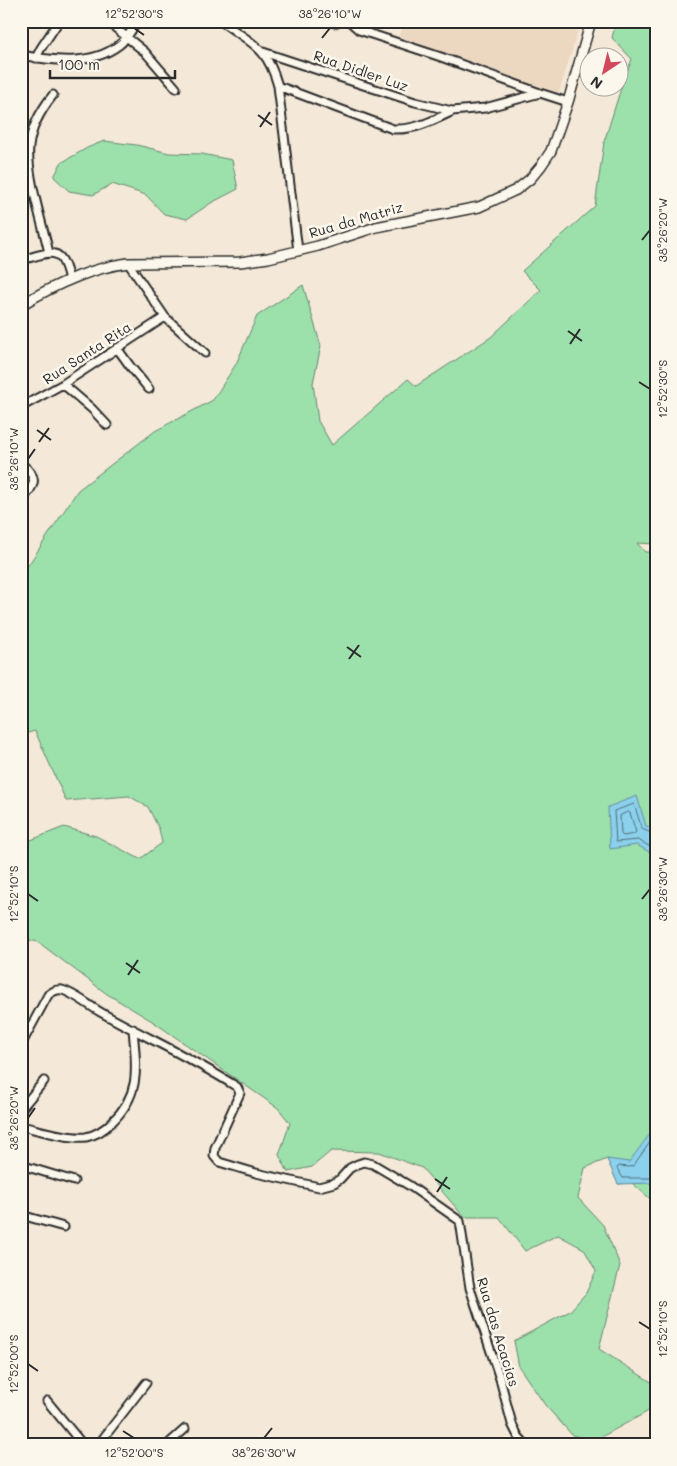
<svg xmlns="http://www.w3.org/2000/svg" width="677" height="1466" font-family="Mali,sans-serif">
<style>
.built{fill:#ecd8c0}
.green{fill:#9ce0ac;stroke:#64866c}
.water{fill:#8bd0ec;stroke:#658e9f}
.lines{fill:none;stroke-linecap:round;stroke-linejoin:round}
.shore{stroke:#516d78;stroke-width:1}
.street-casing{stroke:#2b2b2b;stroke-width:11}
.secondary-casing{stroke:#2b2b2b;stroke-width:12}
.street{stroke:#fbf7ec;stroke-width:7}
.secondary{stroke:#fbf7ec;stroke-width:9}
.ticks{fill:none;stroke:#2b2b2b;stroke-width:2}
.labels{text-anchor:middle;stroke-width:5;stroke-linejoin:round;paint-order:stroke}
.street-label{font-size:14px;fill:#2b2b2b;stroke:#fbf7ec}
.neatline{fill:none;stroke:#2b2b2b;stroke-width:2}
.ticks-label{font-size:12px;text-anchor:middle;fill:#2b2b2b}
</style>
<rect width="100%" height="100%" fill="#f4e9d8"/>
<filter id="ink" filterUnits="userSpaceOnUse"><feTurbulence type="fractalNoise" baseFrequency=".02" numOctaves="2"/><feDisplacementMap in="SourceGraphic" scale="10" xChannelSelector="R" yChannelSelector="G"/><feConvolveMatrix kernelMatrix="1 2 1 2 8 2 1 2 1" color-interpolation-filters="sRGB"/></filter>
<g filter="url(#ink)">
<!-- built -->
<path class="built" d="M407 21H581L559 93 398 36Z"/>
<!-- green -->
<path class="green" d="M616 21H629L634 27 639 21H656V542L655 544 637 543 645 552H656V1204L632 1183 618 1184 607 1159 585 1168 578 1198 603 1225 620 1265 599 1349 656 1385V1407L594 1441 572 1435 545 1405 519 1367 514 1341 570 1311 586 1293 596 1271 584 1249 558 1235 525 1251 499 1217H464L422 1168 379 1152 331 1151 312 1167 288 1172 279 1155 290 1123 278 1108 152 1021 107 994 38 942 21 938V847L31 840 64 827 96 836 140 859 162 843 159 829 148 807 129 796 66 801 35 731 21 735V573L29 564 78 490 155 431 213 400 236 364 257 316 303 285 321 346 313 383 318 421 332 445 408 379 416 386 491 337 541 290 522 271 595 206 604 142 623 82 632 59 612 38Z
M104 141 137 145 169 153 202 154 232 160 238 189 211 203 187 219 164 214 146 195 112 184 93 195 69 191 54 177 61 163 87 148Z"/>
<!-- water -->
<path class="water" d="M637 796 646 826 656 830V856L637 845 610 849 608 807Z
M656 1126V1181L654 1183 618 1184 607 1159 629 1162Z"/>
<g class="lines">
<!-- shore -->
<path class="shore" d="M628 812 630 813 636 832 634 834 623 836 621 834 620 816Z
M656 835 642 829 634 804 614 811 616 842 638 840 656 850
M656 1134 633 1166 629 1167 619 1166 617 1168 623 1178H656"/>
<defs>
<path id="street" d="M107 21 145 52 176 88
M221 21C252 44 267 46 278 86L298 251
M328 21 335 23 341 21
M349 21 359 30 441 57 540 93 568 102
M263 52 415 102 452 111 485 108 540 93
M21 55C52 61 92 66 119 45 127 39 132 29 138 21
M36 58 41 48 59 21
M278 86 393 129C415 130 432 121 451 112
M49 253C43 225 26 174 29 147 31 127 41 110 53 95
M21 260C52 252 61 244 69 280
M128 263 165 317 205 353
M117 348 130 366 149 389
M63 384 92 409 107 425
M21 407 63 384 165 317
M21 464C40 477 35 486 21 501
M21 1045 48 995C52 992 56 989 62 990 74 993 91 1007 102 1013 147 1038 194 1059 237 1087L240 1093 215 1148 214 1156 219 1162 256 1173 319 1187 334 1183 340 1179 350 1168 358 1164 364 1162 373 1164 410 1186 460 1221 470 1288 500 1379 512 1424 518 1436 526 1445
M21 1109 44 1081
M21 1126C39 1130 68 1139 86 1137 96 1135 105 1129 112 1122 142 1093 136 1066 133 1029
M21 1165 74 1181
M21 1215 64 1227
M47 1401 83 1445
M98 1445 146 1383
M167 1445 185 1429"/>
<path id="secondary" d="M21 305C54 285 90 268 128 263L240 262 268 258 318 246 376 227 479 207 516 190 530 179 541 166 551 151 568 102 591 21"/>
</defs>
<!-- street casing -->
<use href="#street" class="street-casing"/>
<!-- secondary casing -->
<use href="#secondary" class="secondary-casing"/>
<!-- street -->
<use href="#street" class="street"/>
<!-- secondary -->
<use href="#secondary" class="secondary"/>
</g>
</g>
<!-- ticks -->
<path class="ticks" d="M134 28 144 35M322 38 330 28M258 115 272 125M260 127 270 112M642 240 650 230M568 331 582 341M570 344 580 329M639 382 650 389M37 430 51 440M39 442 49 428M28 459 35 449M347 647 361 657M349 659 359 645M28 894 38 901M642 899 650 889M126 963 140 973M128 975 138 960M28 1118 35 1108M435 1179 450 1189M437 1192 447 1177M639 1322 650 1329M28 1364 38 1371M123 1431 134 1438M264 1438 272 1428"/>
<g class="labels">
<!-- street labels -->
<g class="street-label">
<text transform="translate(361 71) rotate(19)" y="5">Rua Didler Luz</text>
<text transform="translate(356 220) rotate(-16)" y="5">Rua da Matriz</text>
<text transform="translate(87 353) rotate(-33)" y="5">Rua Santa Rita</text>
<text transform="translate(498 1332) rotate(73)" y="5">Rua das Acacias</text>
</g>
</g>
<!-- margin -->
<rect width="677" height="1466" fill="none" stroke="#fbf7ec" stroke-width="55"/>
<!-- north arrow -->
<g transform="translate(604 72) rotate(215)"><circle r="24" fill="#fbf7ec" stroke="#a8a59f"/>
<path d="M0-4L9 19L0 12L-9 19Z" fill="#d1495b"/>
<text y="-8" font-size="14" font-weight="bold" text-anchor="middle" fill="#2b2b2b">N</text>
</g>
<!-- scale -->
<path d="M50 70v8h125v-8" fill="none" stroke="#2b2b2b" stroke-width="2.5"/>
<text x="58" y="70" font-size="15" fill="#2b2b2b" stroke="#fbf7ec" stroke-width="4" paint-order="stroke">100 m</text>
<rect x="28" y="28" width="622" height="1410" class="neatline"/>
<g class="ticks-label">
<text x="134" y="18">12°52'30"S</text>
<text x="330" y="18">38°26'10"W</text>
<text transform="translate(663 230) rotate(-90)" y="4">38°26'20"W</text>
<text transform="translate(663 389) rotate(-90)" y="4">12°52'30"S</text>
<text transform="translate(14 459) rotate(-90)" y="4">38°26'10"W</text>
<text transform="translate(663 889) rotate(-90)" y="4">38°26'30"W</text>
<text transform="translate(14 894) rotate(-90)" y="4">12°52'10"S</text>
<text transform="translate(14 1118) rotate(-90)" y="4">38°26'20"W</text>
<text transform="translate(663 1329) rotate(-90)" y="4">12°52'10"S</text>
<text transform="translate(14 1364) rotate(-90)" y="4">12°52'00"S</text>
<text x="134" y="1457">12°52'00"S</text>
<text x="264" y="1457">38°26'30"W</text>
</g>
</svg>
